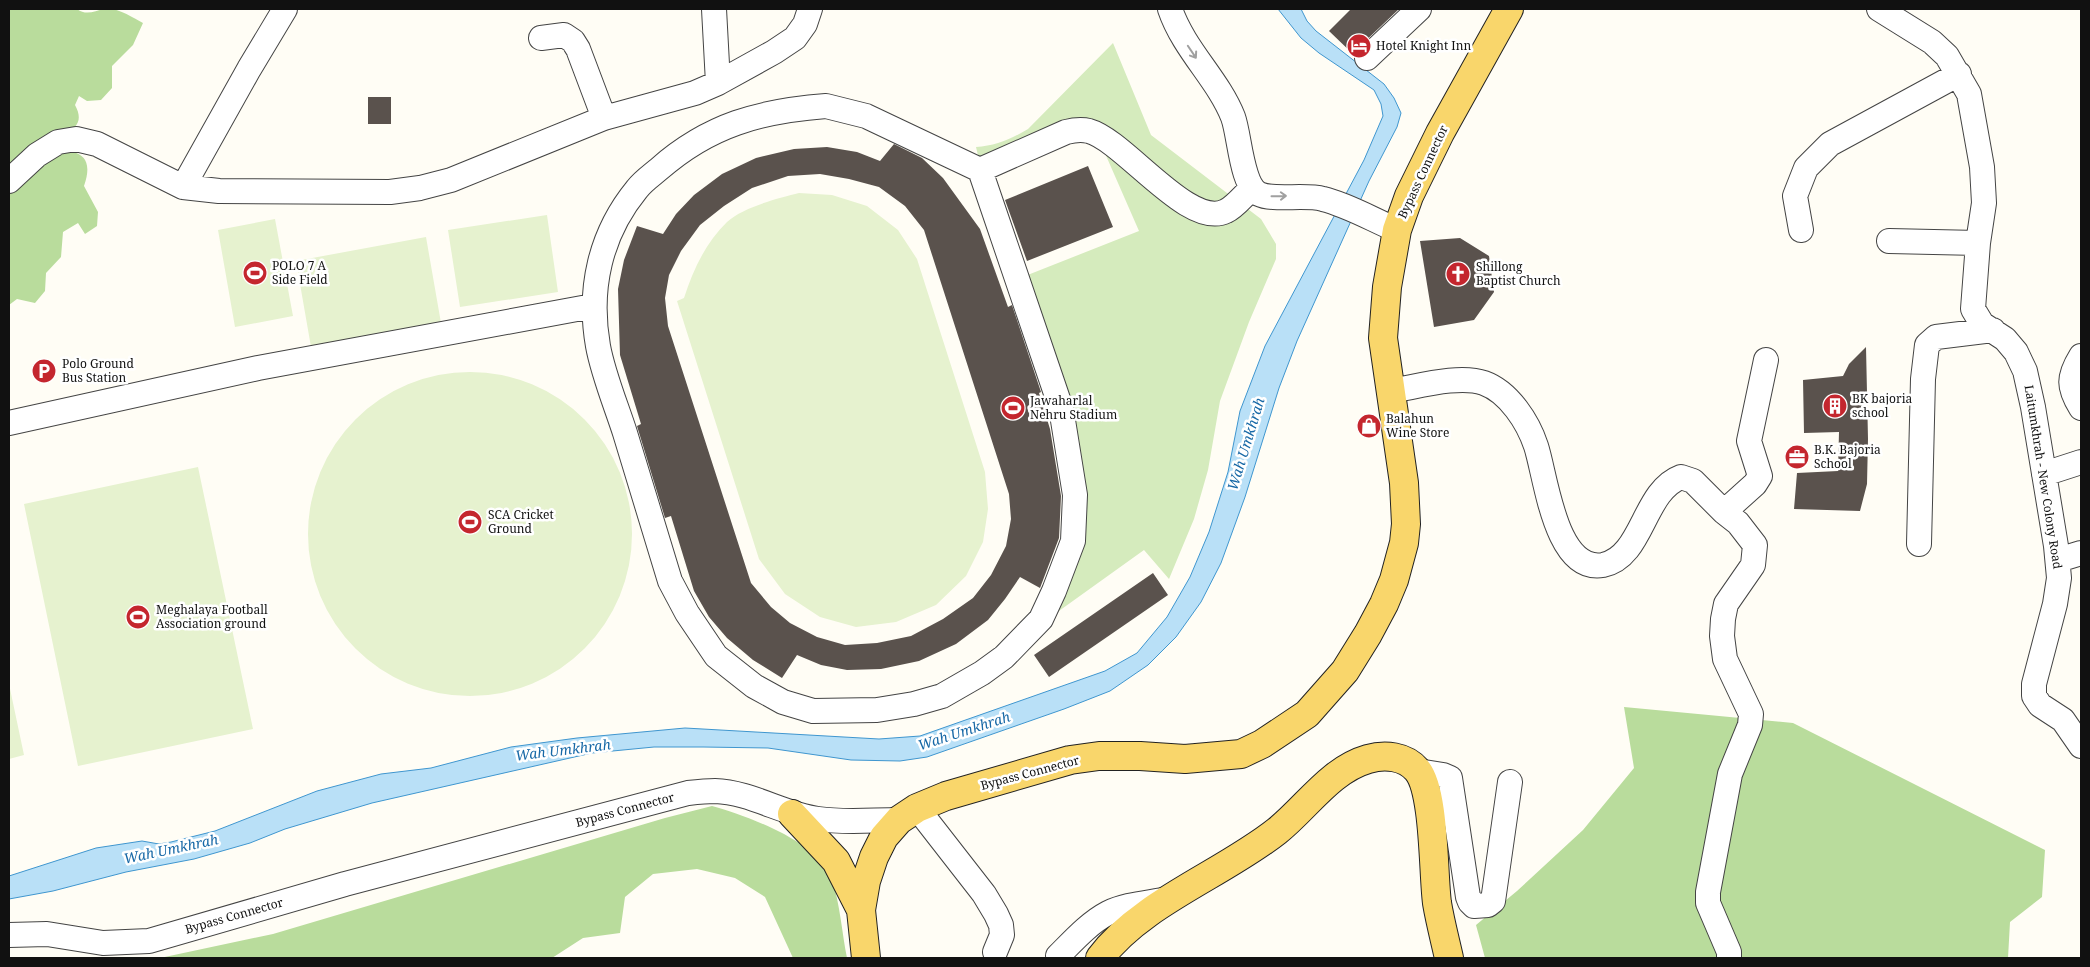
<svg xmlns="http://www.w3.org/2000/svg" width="2090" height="967" font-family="'Noto Serif',serif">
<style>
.green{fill:#d5ebbd}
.forest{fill:#b9dc9c}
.pitch{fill:#e6f2cf}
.water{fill:#b9e0f7;stroke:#3f96cf}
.building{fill:#5a524d;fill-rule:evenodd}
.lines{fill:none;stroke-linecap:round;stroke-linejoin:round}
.minor-casing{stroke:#444;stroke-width:26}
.major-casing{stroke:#222;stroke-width:30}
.minor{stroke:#fff;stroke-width:24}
.major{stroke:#f9d66b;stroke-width:28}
.oneway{stroke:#a0a0a0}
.labels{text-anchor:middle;stroke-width:5;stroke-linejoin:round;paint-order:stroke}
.poi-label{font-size:12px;fill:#111;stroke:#fff;text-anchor:start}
.street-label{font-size:12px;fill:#111;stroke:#fff}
.water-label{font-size:14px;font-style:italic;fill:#1768a6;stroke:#fff}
</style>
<rect width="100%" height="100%" fill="#fffdf5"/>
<!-- green -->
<path class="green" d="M1113 43 1151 135 1261 219 1276 244V259L1249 322 1220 401 1208 470 1194 519 1169 579 1144 550 1031 631 1083 519 1020 278 1139 231 1090 119 980 164 976 147C996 146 1011 139 1028 129Z"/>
<!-- forest -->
<path class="forest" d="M9 9H77C86 16 95 11 104 9 116 6 133 18 143 23L133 45 112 66V88L101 100 87 101 79 96 75 105C89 130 61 136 42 137V145C70 152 97 148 84 186L98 212 97 226 85 234 78 223 63 232 61 257 46 273 45 291 35 303 17 299 9 305Z
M1624 707 1793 723 2045 850 2042 897 2010 922 2008 958H1485L1476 925 1517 891 1583 830 1634 768Z
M712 806C747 816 818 841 832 879 840 904 842 933 847 958H793L765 897 735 878 697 869 653 874 625 897 620 933 583 938 552 958H160L273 934 665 818Z"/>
<!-- pitch -->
<path class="pitch" d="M799 193 832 195 867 206 898 230 917 259 985 472 988 509 983 542 966 576 936 605 896 622 856 627 820 617 785 594 759 559 677 301 684 298C693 270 706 242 727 222 743 207 779 198 799 193Z
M547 215 558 292 460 307 448 230Z
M275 219 293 316 235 327 218 230Z
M426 237 441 323 311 347 296 261Z
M308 534a162 162 0 1 1 324 0a162 162 0 1 1-324 0Z
M198 467 253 729 78 766 24 504Z
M9 684 24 755 9 759Z"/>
<!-- water -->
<path class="water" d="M1278 9H1301L1307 21 1316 31 1384 84 1394 98 1401 113 1397 127 1369 181 1297 341 1279 388 1245 497 1221 563 1201 602 1176 637 1148 665 1110 691 1064 709 927 757 900 761 851 760 768 748 703 747H654L592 753 372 803 285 829 250 843 194 859 126 872 53 891 9 899V876L96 848 142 841 159 844 171 842 215 831 317 791 381 774 431 768 511 747 577 738 685 728 879 739 920 736 1105 671 1137 653 1167 617 1190 577 1209 532 1228 472 1240 411 1265 346 1364 160 1383 116 1381 104 1374 90 1319 53 1301 38Z"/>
<!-- building -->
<path class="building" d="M1351 9H1399L1358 48 1354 55 1329 31Z
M368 97H391V124H368Z
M894 144 922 158 943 178 980 229 1008 307 1012 305 1041 392 1039 393 1050 429 1061 496 1059 538 1040 588 1020 577 1005 599 988 620 956 644 919 661 881 669 847 670 821 665 797 655 782 678 753 660 727 638 709 617 694 591 671 516 665 518 637 426 641 424 620 355 618 289 624 260 637 226 663 234 676 214 694 195 722 174 756 158 794 149 827 147 857 152 880 161ZM820 174 849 179 879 187 905 206 924 230 1009 494 1011 519 1006 546 991 575 973 598 943 619 911 636 877 643 845 645 817 637 790 623 771 607 751 583 668 326 665 298 669 275 681 251 700 225 724 206 752 188 788 176Z
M1088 166 1113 227 1027 261 1005 200Z
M1460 238 1489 256 1494 292 1474 320 1434 327 1420 241Z
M1866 347 1868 439 1867 484 1860 511 1794 509 1797 473 1838 471 1839 432 1804 433 1803 380 1843 376 1849 364Z
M1153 573 1168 595 1049 677 1034 655Z"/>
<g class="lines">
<defs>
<path id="minor" d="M714 9 718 83
M1170 9C1184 50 1218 79 1233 117 1240 136 1241 185 1259 194 1273 201 1305 194 1323 199 1348 205 1373 220 1397 230
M1879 9 1932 42 1947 56 1969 94 1982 167 1984 203 1978 243 1973 309 1982 324 2005 339 2016 352 2025 371 2033 407 2056 546 2059 578 2055 604 2034 684V696L2040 705 2063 720 2081 746
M541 38 564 35 573 41 578 49 604 118
M1367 58 1419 9
M826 106 866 116 980 170 1061 408 1075 495 1073 541 1054 591 1041 619 1004 657 982 673 942 696 914 704 877 710 813 711 783 702 754 686 716 656 687 613 670 581C655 532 640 482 625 433 616 405 603 374 598 346 588 289 600 234 637 189 643 181 652 175 659 169 709 125 760 111 826 106Z
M980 170 1066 132C1074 130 1081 129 1089 131 1125 141 1189 230 1226 211 1235 207 1244 195 1252 188
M9 181 37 155 58 142 76 139 97 144 183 187 219 191 390 192 420 188 451 180 604 118 695 93 718 83 774 52 795 38 805 24 810 9
M183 187 249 69 285 9
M1801 230 1795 196 1806 168 1830 144 1959 74
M1889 241 1978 243
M2081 356C2068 377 2068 387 2081 408
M1390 391C1416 387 1459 374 1484 383 1509 392 1528 422 1536 446 1546 476 1555 573 1603 565 1643 557 1643 491 1681 477L1693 481 1724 512 1738 523 1755 545 1753 565 1726 604 1723 619 1722 636 1725 659 1751 714 1750 725 1730 774 1708 892V903L1729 952V958
M9 423 258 368 593 306
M2044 474 2081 462
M1724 512 1755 484 1760 476 1749 441 1766 360
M1919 544 1923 379 1927 345 1936 337 1993 330
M2058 560 2081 553
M1418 771 1443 775 1450 778 1468 897 1470 902 1474 906 1488 905 1493 901 1510 782
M917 808 984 894 996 914 1001 925 1002 935 995 952
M9 935 47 934 103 943 149 941 345 884 688 793C697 792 706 791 715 791 750 792 783 814 818 819 845 823 872 820 899 820
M1058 956C1073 941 1089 923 1108 913 1126 904 1149 903 1168 899"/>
<path id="major" d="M792 814 836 861 861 910
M866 958 861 910 866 881 874 857 884 837 899 820 917 808 946 796 1070 760 1099 756H1140L1185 759 1241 754 1262 744 1307 714 1345 671 1368 634 1384 604 1394 580 1404 543 1406 524 1404 483 1383 338 1387 287 1397 230 1409 196 1440 133 1509 9
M1100 958C1141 903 1223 874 1277 831 1307 807 1330 770 1368 759 1385 754 1405 756 1417 770 1435 791 1433 873 1437 903 1440 921 1445 940 1449 958"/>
</defs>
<!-- minor casing -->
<use href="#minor" class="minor-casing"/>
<!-- major casing -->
<use href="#major" class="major-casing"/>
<!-- minor -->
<use href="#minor" class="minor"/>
<!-- major -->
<use href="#major" class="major"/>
</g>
<!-- one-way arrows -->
<defs><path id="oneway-shaft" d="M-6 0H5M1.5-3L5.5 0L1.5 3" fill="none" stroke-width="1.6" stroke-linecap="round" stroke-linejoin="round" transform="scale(1.25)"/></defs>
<g class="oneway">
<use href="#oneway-shaft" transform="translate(1192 52) rotate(56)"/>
<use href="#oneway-shaft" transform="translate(1279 196) rotate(-1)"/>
</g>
<!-- icons -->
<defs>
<symbol id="hotel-disc" viewBox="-11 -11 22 22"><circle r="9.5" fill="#c4262e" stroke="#fff"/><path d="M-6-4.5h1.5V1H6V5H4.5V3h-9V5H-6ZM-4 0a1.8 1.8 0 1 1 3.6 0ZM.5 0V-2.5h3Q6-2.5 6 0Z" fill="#fff"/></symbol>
<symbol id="stadium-disc" viewBox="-11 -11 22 22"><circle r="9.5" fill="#c4262e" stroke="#fff"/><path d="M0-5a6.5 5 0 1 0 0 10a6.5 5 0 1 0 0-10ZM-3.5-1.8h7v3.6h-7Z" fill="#fff"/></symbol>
<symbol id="church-disc" viewBox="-11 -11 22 22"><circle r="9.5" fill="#c4262e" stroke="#fff"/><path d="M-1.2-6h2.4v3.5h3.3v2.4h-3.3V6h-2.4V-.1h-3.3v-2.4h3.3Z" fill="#fff"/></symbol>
<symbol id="parking-disc" viewBox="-11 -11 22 22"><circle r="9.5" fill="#c4262e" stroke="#fff"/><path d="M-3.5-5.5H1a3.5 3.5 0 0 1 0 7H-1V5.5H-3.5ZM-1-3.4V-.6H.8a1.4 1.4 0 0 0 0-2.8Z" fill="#fff"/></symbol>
<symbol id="building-disc" viewBox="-11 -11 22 22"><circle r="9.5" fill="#c4262e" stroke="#fff"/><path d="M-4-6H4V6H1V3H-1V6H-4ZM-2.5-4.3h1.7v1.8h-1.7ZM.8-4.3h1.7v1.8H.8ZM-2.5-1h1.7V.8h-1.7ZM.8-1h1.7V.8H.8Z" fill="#fff"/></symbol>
<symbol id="shop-disc" viewBox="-11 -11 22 22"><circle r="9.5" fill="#c4262e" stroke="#fff"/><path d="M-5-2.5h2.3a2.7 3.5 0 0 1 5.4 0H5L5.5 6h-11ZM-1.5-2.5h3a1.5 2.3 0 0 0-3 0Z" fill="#fff"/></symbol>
<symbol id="office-disc" viewBox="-11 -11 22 22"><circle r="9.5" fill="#c4262e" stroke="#fff"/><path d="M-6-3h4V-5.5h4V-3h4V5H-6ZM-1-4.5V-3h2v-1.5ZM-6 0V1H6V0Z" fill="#fff"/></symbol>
</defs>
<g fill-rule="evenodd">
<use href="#hotel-disc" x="1345" y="32" width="28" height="28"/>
<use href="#stadium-disc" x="241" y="259" width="28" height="28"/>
<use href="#church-disc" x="1444" y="260" width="28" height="28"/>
<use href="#parking-disc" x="30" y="357" width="28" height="28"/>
<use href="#building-disc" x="1821" y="392" width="28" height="28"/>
<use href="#stadium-disc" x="999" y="394" width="28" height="28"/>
<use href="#shop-disc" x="1355" y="412" width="28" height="28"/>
<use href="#office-disc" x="1783" y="443" width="28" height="28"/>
<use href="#stadium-disc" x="456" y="508" width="28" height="28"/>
<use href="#stadium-disc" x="124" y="603" width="28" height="28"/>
</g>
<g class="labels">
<!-- poi labels -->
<g class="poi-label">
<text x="1376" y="50">Hotel Knight Inn</text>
<text x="272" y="270">POLO 7 A<tspan x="272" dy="14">Side Field</tspan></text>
<text x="1476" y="271">Shillong<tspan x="1476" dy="14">Baptist Church</tspan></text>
<text x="62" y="368">Polo Ground<tspan x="62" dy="14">Bus Station</tspan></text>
<text x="1852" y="403">BK bajoria<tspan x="1852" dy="14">school</tspan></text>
<text x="1030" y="405">Jawaharlal<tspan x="1030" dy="14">Nehru Stadium</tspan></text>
<text x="1386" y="423">Balahun<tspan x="1386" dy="14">Wine Store</tspan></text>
<text x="1814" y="454">B.K. Bajoria<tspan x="1814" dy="14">School</tspan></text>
<text x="488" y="519">SCA Cricket<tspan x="488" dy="14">Ground</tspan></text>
<text x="156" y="614">Meghalaya Football<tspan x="156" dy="14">Association ground</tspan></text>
</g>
<!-- street labels -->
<g class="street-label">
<text transform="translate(1423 172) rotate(-65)" y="4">Bypass Connector</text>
<text transform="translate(2043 477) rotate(81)" y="4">Laitumkhrah - New Colony Road</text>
<text transform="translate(1030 773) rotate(-15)" y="4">Bypass Connector</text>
<text transform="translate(625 810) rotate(-15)" y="4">Bypass Connector</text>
<text transform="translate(234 916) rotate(-16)" y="4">Bypass Connector</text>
</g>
<!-- water labels -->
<g class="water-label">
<text transform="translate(1246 444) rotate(-73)" y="5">Wah Umkhrah</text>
<text transform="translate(964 731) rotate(-18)" y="5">Wah Umkhrah</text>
<text transform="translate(563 750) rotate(-7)" y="5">Wah Umkhrah</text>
<text transform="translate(171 849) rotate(-12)" y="5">Wah Umkhrah</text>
</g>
</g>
<!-- border -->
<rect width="2090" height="967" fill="none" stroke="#111111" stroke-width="20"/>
</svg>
